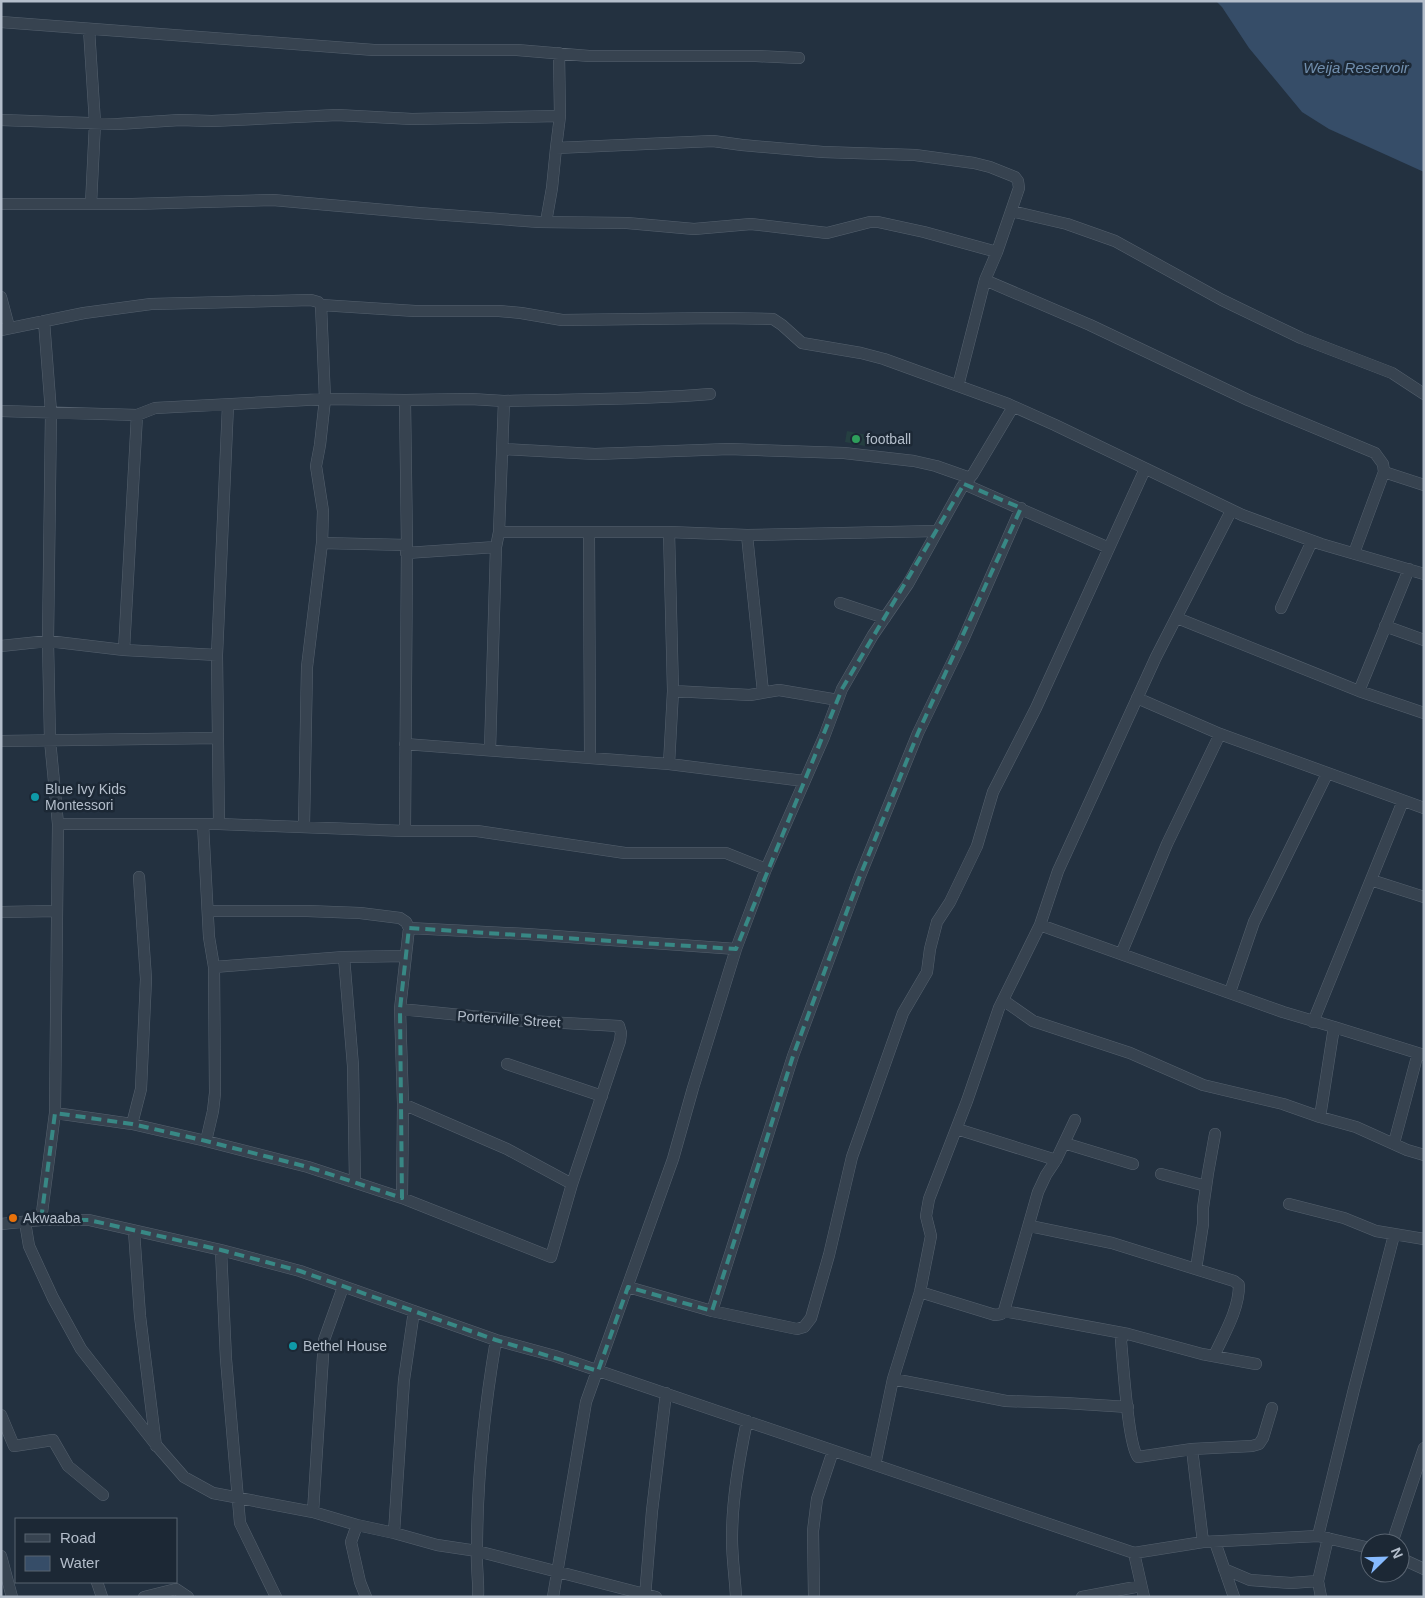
<svg xmlns="http://www.w3.org/2000/svg" width="1425" height="1598" font-family="Helvetica,sans-serif">
<style>
.green{fill:#253f41}
.water{fill:#364d68}
.lines{fill:none;stroke-linecap:round;stroke-linejoin:round}
.minor-casing{stroke:#55616e;stroke-width:12}
.minor{stroke:#374350;stroke-width:11}
.marked{fill:none;stroke:#388885;stroke-width:4;stroke-dasharray:10 6;stroke-linejoin:round}
.leisure-dot{fill:#2e9e5b;stroke:#1c2835;stroke-width:2}
.culture-dot{fill:#0f9aa8;stroke:#1c2835;stroke-width:2}
.food-dot{fill:#e8710a;stroke:#1c2835;stroke-width:2}
.labels{text-anchor:middle;stroke-width:5;stroke-linejoin:round;paint-order:stroke}
.poi-label{font-size:14px;fill:#b4becb;stroke:#1c2835;text-anchor:start}
.street-label{font-size:14px;fill:#b4becb;stroke:#1c2835}
.water-label{font-size:15px;font-style:italic;fill:#7290af;stroke:#1c2835}
</style>
<rect width="100%" height="100%" fill="#233140"/>
<!-- green -->
<path class="green" d="M847 431 867 435 865 446 845 442Z"/>
<!-- water -->
<path class="water" d="M1216 1H1424V172L1329 129 1302 112 1249 48 1222 7Z"/>
<g class="lines">
<defs>
<path id="minor" d="M1 22 374 50H517L589 56H756L799 58
M89 29 95 123 91 204
M1 120 118 124 180 120 212 121 337 115 412 119 560 116
M556 148 560 116 559 53
M1 204H132L273 200 419 213 539 222 627 223 694 229 751 224 827 233 870 222H878L924 232 997 252
M1011 211 1067 224 1115 241 1222 300 1301 338 1392 373 1424 394
M546 222 552 188 556 148 713 141 742 145 823 152 915 155 974 163 990 167 1015 177 1018 181 1019 188 997 252 985 280 958 386
M985 280 1090 325 1248 400 1375 453 1383 464 1384 472 1354 553
M1 297 9 327
M321 305 415 311H499L521 313 562 320 720 318 773 319 782 325 802 343 861 353 884 359 1008 404 1055 425 1242 515 1321 544 1424 574
M1 330 84 313 151 304 311 300 318 302 321 305 325 399 320 445 316 466 323 511 322 543 307 667 304 826
M405 400 407 545 405 831
M504 401C573 399 641 400 710 394
M1 411 137 415 155 408 325 399 405 400 471 399 504 401 499 532 496 547 490 750
M502 449 595 454 729 449 844 453 914 461 936 466 970 478
M1384 472 1424 485
M964 484 1109 548
M499 532H669L673 691 669 764
M669 532 747 535 936 531
M589 533 590 756
M747 535 763 692
M322 543 407 545
M406 553 496 547
M840 603 885 618
M1281 608 1312 541
M1177 618 1359 691 1424 713
M1385 626 1424 640
M1 646 48 641 124 650 217 655
M124 650 137 415
M673 691 750 695 779 690 838 700
M1359 691 1409 569
M1137 698 1220 734 1424 808
M1 741 218 738
M405 744 669 764 804 781
M58 824H219L405 831H477L625 853H726L766 869
M203 824 209 937 214 967 215 1093 213 1111 206 1141
M219 824 217 655 228 405
M1371 880 1424 897
M209 911H307L360 913 400 918 406 922 409 928 400 1009 403 1104 402 1198
M1 912 56 911
M1040 925 1283 1012 1334 1027 1320 1117
M409 928 527 934 736 949
M1121 954 1167 844 1220 734
M344 957 353 1066 355 1182
M214 967 344 957 406 956
M1230 992 1254 922 1327 774
M1003 1000 1033 1021 1130 1053 1203 1085 1283 1104 1320 1117 1356 1127 1407 1150 1424 1155
M1313 1022 1403 801
M1334 1027 1424 1055
M507 1064 602 1096
M403 1104 507 1149 572 1184
M55 1113 132 1124 206 1141 308 1167 402 1198 551 1257 572 1184 620 1041 621 1033 619 1026 511 1020 400 1009
M132 1124 141 1089 146 979 139 877
M957 1129 1056 1160
M1064 1143 1133 1164
M1394 1143 1418 1053
M1161 1174 1206 1186
M1289 1204 1344 1218 1376 1231 1424 1239
M41 1220 55 1113 58 824 50 740 48 641 51 412 44 321
M25 1222 29 1246 53 1298 81 1349 157 1446 184 1477 213 1493 313 1512 357 1525 394 1533 437 1545 477 1551 656 1597
M1 1224 41 1220H89L221 1250 300 1271 496 1340 555 1356 1134 1553 1203 1542 1318 1536 1370 1548
M1030 1226 1112 1243 1234 1281 1239 1285C1239 1310 1224 1334 1214 1356
M134 1231 140 1316 156 1446
M221 1250 226 1359 240 1523 276 1597
M1196 1269 1203 1224V1208L1208 1173 1215 1134
M628 1287 712 1311 797 1329 804 1327 811 1318 829 1255 852 1157 903 1013 927 972 930 949 937 922 950 902 977 846 993 792 1036 708 1145 469
M920 1292 995 1315 1001 1314 1004 1311 1038 1192 1046 1175 1056 1160 1075 1120
M712 1311 793 1056 860 876 918 733 963 640 1021 508
M1004 1311 1128 1334 1202 1354 1256 1364
M1123 1335 1121 1341C1123 1361 1128 1446 1138 1457L1192 1449 1252 1446 1259 1444 1263 1438 1272 1408
M893 1379 1006 1401 1065 1403 1128 1407
M1 1415 14 1446 53 1440 68 1466 103 1495
M1192 1449 1203 1542
M875 1465 893 1379 920 1292 931 1236 926 1216 929 1199 967 1101 999 1008 1040 925 1058 871 1156 657 1231 511
M313 1512 324 1340 343 1287
M357 1525 351 1542 360 1582 366 1597
M394 1533 404 1380 414 1311
M1318 1536 1354 1389 1394 1235
M1215 1542 1234 1597
M1392 1543 1424 1448
M1134 1553 1144 1597
M1 1556 12 1597
M1400 1558 1424 1569
M1224 1569 1250 1580 1291 1583 1318 1581
M97 1582 102 1597
M144 1597 176 1589 188 1597
M478 1597C479 1581 476 1566 477 1551 477 1480 484 1410 496 1340
M553 1597 586 1402 673 1159 693 1088 736 949 766 869 824 737 842 689 873 635 908 584 962 487 973 474 1013 407
M645 1597 652 1511 666 1393
M736 1597C735 1578 732 1558 732 1539 732 1499 739 1460 747 1421
M814 1597 813 1531 817 1499 833 1451
M1082 1597 1141 1586
M1321 1597 1318 1581 1328 1538"/>
</defs>
<!-- minor casing -->
<use href="#minor" class="minor-casing"/>
<!-- minor -->
<use href="#minor" class="minor"/>
</g>
<!-- marked area -->
<path class="marked" d="M964 484 1021 508 918 733 860 876 793 1056 712 1311 628 1287 598 1371 496 1340 300 1271 221 1250 89 1220H41L55 1113 132 1124 206 1141 308 1167 402 1198 400 1009 409 928 736 949 842 689Z"/>
<!-- markers -->
<circle class="leisure-dot" cx="856" cy="439" r="5"/>
<g class="culture-dot">
<circle cx="35" cy="797" r="5"/>
<circle cx="293" cy="1346" r="5"/>
</g>
<circle class="food-dot" cx="13" cy="1218" r="5"/>
<g class="labels">
<!-- poi labels -->
<g class="poi-label">
<text x="866" y="444">football</text>
<text x="45" y="794">Blue Ivy Kids<tspan x="45" dy="16">Montessori</tspan></text>
<text x="23" y="1223">Akwaaba</text>
<text x="303" y="1351">Bethel House</text>
</g>
<!-- street labels -->
<g class="street-label">
<text transform="translate(509 1019) rotate(4)" y="5">Porterville Street</text>
</g>
<!-- water labels -->
<g class="water-label">
<text x="1356" y="73">Weija Reservoir</text>
</g>
</g>
<!-- border -->
<rect width="1425" height="1598" fill="none" stroke="#b4becb" stroke-width="5"/>
<!-- legend -->
<rect x="15" y="1518" width="162" height="65" fill="#1c2835" stroke="#596471"/>
<rect x="25" y="1534" width="25" height="8" fill="#374350" stroke="#596471"/>
<text x="60" y="1543" font-size="15" fill="#b4becb">Road</text>
<rect x="25" y="1556" width="25" height="15" fill="#364d68" stroke="#596471"/>
<text x="60" y="1568" font-size="15" fill="#b4becb">Water</text>
<!-- north arrow -->
<g transform="translate(1385 1558) rotate(67)"><circle r="24" fill="#1c2835" stroke="#596471"/>
<path d="M0-4L9 19L0 12L-9 19Z" fill="#86bafe"/>
<text y="-8" font-size="14" font-weight="bold" text-anchor="middle" fill="#b4becb">N</text>
</g>
</svg>
